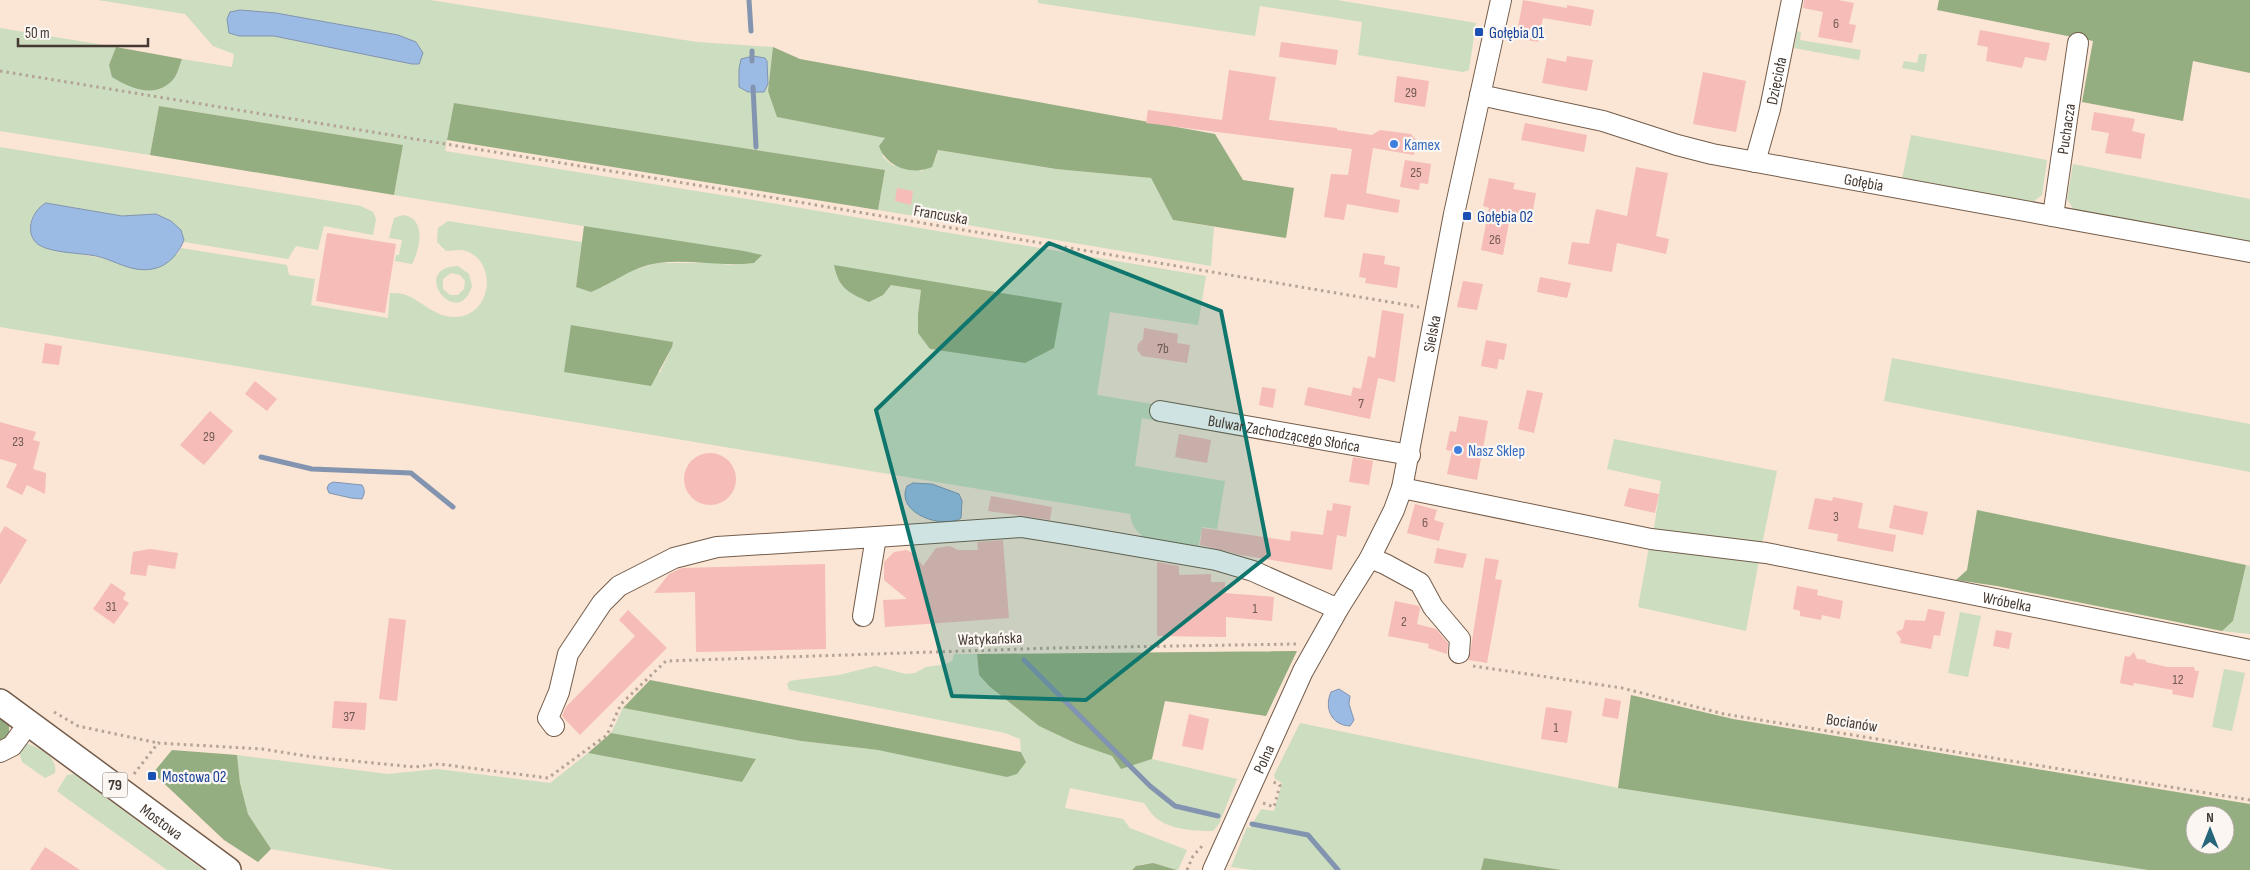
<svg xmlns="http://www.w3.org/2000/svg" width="2250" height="870" font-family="'Sofia Sans Condensed',sans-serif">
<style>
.green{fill:#ccddc0;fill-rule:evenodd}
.forest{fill:#94ad81;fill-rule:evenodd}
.water{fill:#9cbbe4;stroke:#8294af}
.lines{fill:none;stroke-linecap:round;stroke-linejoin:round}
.stream{stroke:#8294af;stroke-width:5}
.building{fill:#f6bcb7}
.minor-casing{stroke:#735c4a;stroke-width:22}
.major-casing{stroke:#735c4a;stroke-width:28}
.path{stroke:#b5a396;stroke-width:3;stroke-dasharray:2.5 4;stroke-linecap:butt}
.minor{stroke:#fff;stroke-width:20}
.major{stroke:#fff;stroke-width:25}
.marked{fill:#0f766e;fill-opacity:0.2;stroke:#0f766e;stroke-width:4;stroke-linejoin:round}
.transit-dot{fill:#1a4fb4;stroke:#fbf6f2;stroke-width:2}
.shop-dot{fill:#3f7fe0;stroke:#fbf6f2;stroke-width:2}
.labels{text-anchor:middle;stroke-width:4.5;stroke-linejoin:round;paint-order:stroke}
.number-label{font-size:14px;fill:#715a53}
.shield{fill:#fbf6f2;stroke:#7c726c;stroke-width:1}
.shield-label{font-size:15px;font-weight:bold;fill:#453a32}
.transit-label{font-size:16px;fill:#164399;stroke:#fbf6f2;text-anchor:start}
.street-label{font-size:16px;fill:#453a32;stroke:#fbf6f2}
.shop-label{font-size:16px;fill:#366cbe;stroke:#fbf6f2;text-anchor:start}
</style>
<rect width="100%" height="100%" fill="#fbe5d4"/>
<!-- green -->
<path class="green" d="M98 0H430L697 42 773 47 768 91 778 117 885 138 883 157 892 165 922 171 936 158 938 150 1056 169 1151 178 1173 220 1214 227 1211 266 878 210 885 170 454 103 445 151 753 200 1206 276 1198 325 1110 312 1097 395 1159 405 1156 421 1142 418 1135 466 1225 481 1217 529 1202 527 1198 550C1172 545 1134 547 1130 514L0 327V147L361 206 373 212 376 219 373 235 324 226 318 250 296 246 288 259 184 242V240L156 214 122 216 46 203 56 250 112 260 136 269 178 254 181 248 287 265 289 275 315 279 311 305 388 318 390 293C395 293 401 293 406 295 422 301 436 318 455 317 491 317 499 263 466 251 460 249 452 251 446 251L437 242 438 228 448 221 582 242 576 286 603 287 625 273 657 263H714L731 265 754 263 761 255 394 195 403 145 159 106 150 155 0 131V28L116 47 109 65 175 77 182 59 232 67 234 54 213 46 185 14ZM891 285 1062 303 1025 363 930 349 918 314 921 290ZM571 325 672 342C671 354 664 361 660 373Z
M1038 0H1337L1476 23 1469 70 1463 72 1358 55 1362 22 1260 6 1255 36 1038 3Z
M1797 31 1801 32 1800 40 1861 50 1859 60 1794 48Z
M1919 54H1927L1924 72 1902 68 1904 61 1917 63Z
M1911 135 2047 160 2042 195 2030 204 1902 179Z
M2073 164 2250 199V246L2075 212 2067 199Z
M403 215C427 218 420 249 412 264L395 261 396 255H399L402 240 389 238 394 218Z
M458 266 469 274 472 286C458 332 408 268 458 266ZM451 273 460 275 465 281 464 289 458 295H450L443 289V279Z
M1892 358 2250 424V472L1884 401Z
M1614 439 1777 471 1763 540 1760 546 1653 535 1661 481 1607 469Z
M1649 547 1759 560 1746 631 1638 607Z
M2246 565 2250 566V634L2222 631 2233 621Z
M1960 612 1981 616 1968 677 1948 673Z
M954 654H977L979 675 989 686 1039 726 1075 743 1112 756 1121 768 1152 759 1237 779 1219 824 1213 831C1195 831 1171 830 1156 818 1151 814 1148 808 1144 803L1070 788 1065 808 1123 819 1130 828 1187 850 1178 870C1163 866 1145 858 1131 870H394L271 849 248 814 240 783 237 755 388 774 437 769 550 783 588 753 742 782 756 760 611 733 623 708 801 741 878 750 1026 762 1021 752 1020 739 1005 733 789 690 787 684 790 681 796 680 839 675 875 666 906 674 915 673 926 667 946 664 952 661Z
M2224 669 2245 673 2232 731 2212 727Z
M1300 723 1618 788 2148 870H1562L1484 858 1481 870H1253L1231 867 1247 827 1250 828 1261 809 1274 811 1282 783 1275 779 1274 775Z
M28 744C41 748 58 758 55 773L45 778 22 762 19 751 24 745Z
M73 774 77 776 203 870H167L69 800 57 791 67 775Z"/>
<!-- forest -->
<path class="forest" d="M1939 0H2250V73L2193 61 2183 121 2082 102 2093 41 1937 10Z
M116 47 182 59C180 64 178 72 175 77 158 100 131 89 112 77L109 65Z
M773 47 800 59 1215 134 1243 180 1294 188 1286 238 1173 220 1151 178 1056 169 938 150 932 167C912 176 886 167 879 146L885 138 777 117 768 91Z
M454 103 885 170 878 210 447 140Z
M159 106 403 145 394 195 150 155Z
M584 226 744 251 762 255 754 263C722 267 690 259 658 263 631 267 614 283 591 292L576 287Z
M834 265 1062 303 1054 348 1025 363 930 349 918 333V314L921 290 891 285 883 295 869 302C848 292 839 289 834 265Z
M571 325 673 342 672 347 651 386 564 372Z
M1977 510 2246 565 2233 621 2222 631 1997 586 1956 580 1967 570Z
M1297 651 1266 716 1165 701 1152 759 1121 769 1112 756 1075 743 1039 726 989 686 979 675 977 654Z
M650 680 1021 752 1026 762 1017 774 1007 777 878 750 801 741 623 708Z
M1631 695 1733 719 2250 804V870H2148L1618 788ZM2195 815H2225V845H2195Z
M0 718 9 725V732L6 740 0 743Z
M611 733 756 759 742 782 588 753Z
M172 750 237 755 240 783 248 814 271 849 258 862 224 840 153 773Z
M1484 858 1562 870H1481Z
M1153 863 1177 870H1132L1136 866Z"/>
<!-- water -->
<path class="water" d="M240 10 276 13 398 35 416 42 423 53 419 64H412L274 36H239L229 33 227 19 230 12Z
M753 56 765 58 767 61 768 84 764 92H748L739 87V69L741 59Z
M46 203 122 216 156 214 171 221 181 230 184 240C176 260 160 273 136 269 123 267 110 259 96 256 81 253 52 253 39 245 23 234 32 210 46 203Z
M333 482 362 485C365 490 365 493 362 499L351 498 329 493 327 488 329 484Z
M913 483 932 484 959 494 962 501 961 518C946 530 894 514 907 486Z
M1339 689 1350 696 1349 704 1354 720 1350 726C1331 725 1324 708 1331 692Z"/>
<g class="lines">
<!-- stream -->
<path class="stream" d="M749 0 751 31
M752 51V61
M753 87 756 147
M261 457 312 469 411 473 453 507
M1024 660 1150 786 1175 806 1218 816
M1252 824 1308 835 1338 870"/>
</g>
<!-- building -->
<path class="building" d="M1523 0 1567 8V5L1594 10 1591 26 1543 18 1538 42 1516 38Z
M1804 0H1838L1854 3 1849 24 1856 25 1852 43 1818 37 1823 12 1803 8Z
M1980 30 2050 43 2046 61 2025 57 2022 68 1986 61 1988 47 1977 45Z
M1281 42 1338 50 1336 65 1279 57Z
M1567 56 1593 60 1587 91 1542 83 1547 58 1566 62Z
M1229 70 1276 77 1269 120 1337 128V130L1372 135 1380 130 1411 134 1416 140 1414 155 1373 148 1366 193 1400 200 1398 213 1347 204 1344 220 1324 217 1331 174 1348 175 1352 149 1146 123 1148 110 1222 120Z
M1703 72 1746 81 1736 132 1693 124Z
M1397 76 1429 81 1425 107 1394 102Z
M2094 112 2135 119 2132 131 2145 134 2141 159 2105 153 2109 133 2091 130Z
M1525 123 1587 135 1584 152 1521 140Z
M1405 160 1431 164 1428 184 1420 183 1419 190 1400 187Z
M1636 167 1668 173 1656 236 1669 239 1666 254 1617 243 1612 272 1568 264 1572 242 1589 244 1596 209 1627 216Z
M1489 178 1515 183 1513 189 1536 193 1532 216 1511 212 1503 255 1481 250 1489 208 1483 206Z
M897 188 913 191 911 205 895 201Z
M327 233 396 244 385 313 316 301Z
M1363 253 1385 256 1384 264 1400 267 1397 288 1365 283 1366 278 1359 277Z
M1540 277 1571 283 1567 298 1537 292Z
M1463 281 1483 284 1477 310 1457 307Z
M1382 310 1404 314 1395 382 1378 378 1370 419 1304 405 1308 387 1351 396 1353 387 1361 389 1368 356 1375 358Z
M1144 328 1178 334 1177 343 1190 345 1187 363 1142 356 1137 350 1138 344 1143 339Z
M1486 340 1507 344 1504 360 1499 359 1497 369 1481 366Z
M45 343 62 346 59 365 42 363Z
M255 381 277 399 267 411 245 394Z
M1262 387 1276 389 1273 408 1259 405Z
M1527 390 1543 393 1534 433 1518 429Z
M210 411 233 431 204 465 180 445Z
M1459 416 1488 421 1477 480 1447 474 1452 451 1446 450 1450 431 1456 432Z
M0 422 36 432 33 440 40 442 33 469 46 473 45 494 27 485 22 495 6 487 17 464 0 459Z
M1179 434 1211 440 1207 463 1175 457Z
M684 479a26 26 0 1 1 52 0a26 26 0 1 1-52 0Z
M1353 457 1373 461 1369 485 1349 482Z
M1629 488 1659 494 1655 513 1624 506Z
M991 496 1052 507 1050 520 988 511Z
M1833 497 1863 503 1858 528 1896 535 1893 552 1837 541 1838 534 1808 529 1815 498 1832 501Z
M1333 503 1351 506 1346 537 1337 535 1332 570 1241 555 1200 545 1202 528 1290 541 1291 531 1323 535 1327 510 1332 511Z
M1415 504 1437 510 1434 520 1444 523 1439 541 1407 533Z
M1894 505 1928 512 1923 535 1889 528Z
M5 526 27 540 0 585V534Z
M1003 540 1009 618 885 627 883 600 907 599 884 580V562L894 552 906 550 913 553 923 566 936 548 950 546 958 550H978L977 542Z
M1437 548 1467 554 1463 568 1434 563Z
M150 549 178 553 175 569 148 565 146 576 130 574 133 552Z
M1485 558 1499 560 1495 579 1502 580 1487 663 1469 660Z
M1157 562 1179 566V575L1211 574V582H1225V593L1274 597 1272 621 1226 617V637L1157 636Z
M825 564 826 649 696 652 695 592 654 593 669 574 682 568Z
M111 583 126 593 123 599 129 603 114 624 93 609Z
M1797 586 1818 590 1817 595 1843 601 1840 619 1822 615 1821 620 1800 616V611L1793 609Z
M1395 601 1419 606 1420 609 1417 624 1436 629 1448 643 1447 654 1428 648 1429 644 1388 636Z
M1928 609 1945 612 1940 636 1934 635 1931 649 1900 643 1901 639 1896 632 1903 629 1905 620 1925 621Z
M628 610 667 648 580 735 562 716 566 707 635 636 619 620Z
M389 618 406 620 397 701 379 699Z
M1996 630 2012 633 2009 649 1993 646Z
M2134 652 2137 659 2146 660V662L2167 667H2194L2195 671H2199L2193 698 2172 694 2173 690 2134 683 2133 686 2120 683 2125 656 2129 657Z
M1605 698 1621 701 1618 719 1602 716Z
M334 701 367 703 365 730 332 728Z
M1546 707 1572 711 1567 743 1541 739Z
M1189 714 1209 719 1203 750 1182 746Z
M45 847 80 870H30Z"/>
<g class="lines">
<defs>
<g id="minor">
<path id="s1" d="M1480 95 1603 121 1677 145 1712 154 2250 252"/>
<path id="s2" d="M1755 162 1770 109 1792 0"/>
<path id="s3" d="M2053 216 2078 43"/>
<path id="s4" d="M1160 411 1410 455"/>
<path id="s5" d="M1402 488 1651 539 1766 553 2250 650"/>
<path d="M1370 558 1385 564 1420 583 1433 607 1460 639 1459 653"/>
<path d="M863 616 876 537 1021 527 1071 535 1216 560 1253 571 1338 609"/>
<path d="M554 726 548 718 559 692 568 654 602 603 619 586 674 558 717 547 876 537"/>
<path d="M0 752 12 746 29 723"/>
<path id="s6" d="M1213 870 1303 671 1338 609 1370 558 1394 510 1402 488 1454 214 1501 0"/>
</g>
<g id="major">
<path id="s7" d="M0 702 228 870"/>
</g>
</defs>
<!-- minor casing -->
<use href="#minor" class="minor-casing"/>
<!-- major casing -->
<use href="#major" class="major-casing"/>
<!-- path -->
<path class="path" d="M0 71 763 196 1419 307
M1473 666 1622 688 1724 714 2250 800
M54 712 78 726 158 743
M134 774 158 743 262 749 313 757 414 767 439 764 548 778 607 735 621 704 666 661 1053 648 1297 644
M1263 803 1274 807 1280 785 1271 781
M1187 870 1193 856 1204 844"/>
<!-- minor -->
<use href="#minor" class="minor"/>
<!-- major -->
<use href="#major" class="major"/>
</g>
<!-- marked area -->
<path class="marked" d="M1049 243 1221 311 1269 555 1086 700 952 696 876 410Z"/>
<!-- markers -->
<g class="transit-dot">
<rect x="1474" y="27" width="10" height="10" rx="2.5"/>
<rect x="1462" y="211" width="10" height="10" rx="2.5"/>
<rect x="147" y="771" width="10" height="10" rx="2.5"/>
</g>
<g class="shop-dot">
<circle cx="1394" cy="144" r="5"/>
<circle cx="1458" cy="450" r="5"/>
</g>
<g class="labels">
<!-- number labels -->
<g class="number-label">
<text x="1836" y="28">6</text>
<text x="1411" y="97">29</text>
<text x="1416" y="177">25</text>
<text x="1495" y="244">26</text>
<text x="1163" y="353">7b</text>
<text x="1361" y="408">7</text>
<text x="209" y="441">29</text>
<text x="18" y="446">23</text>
<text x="1836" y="521">3</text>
<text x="1425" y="527">6</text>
<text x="111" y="611">31</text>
<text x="1255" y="613">1</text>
<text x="1404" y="626">2</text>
<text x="2178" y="684">12</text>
<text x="349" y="721">37</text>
<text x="1556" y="732">1</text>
</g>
<!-- shield labels -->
<rect class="shield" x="102.5" y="772.5" width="25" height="25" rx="4"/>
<g class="shield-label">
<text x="115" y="790">79</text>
</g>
<!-- transit labels -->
<g class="transit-label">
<text x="1489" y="38">Gołębia 01</text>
<text x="1477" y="222">Gołębia 02</text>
<text x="162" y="782">Mostowa 02</text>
</g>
<!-- street labels -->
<g class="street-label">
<text dy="6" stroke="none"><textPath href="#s2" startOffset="84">Dzięcioła</textPath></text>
<text dy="6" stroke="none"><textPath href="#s3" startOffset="88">Puchacza</textPath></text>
<text dy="6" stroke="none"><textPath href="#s1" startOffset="394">Gołębia</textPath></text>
<text transform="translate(941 214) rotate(10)" y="6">Francuska</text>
<text dy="6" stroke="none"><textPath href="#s6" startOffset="584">Sielska</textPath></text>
<text dy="6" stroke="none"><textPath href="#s4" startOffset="126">Bulwar Zachodzącego Słońca</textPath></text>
<text dy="6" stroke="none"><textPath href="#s5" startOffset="616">Wróbelka</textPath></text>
<text transform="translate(990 638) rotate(-2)" y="6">Watykańska</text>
<text transform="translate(1852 722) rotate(9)" y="6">Bocianów</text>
<text dy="6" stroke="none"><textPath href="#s6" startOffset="122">Polna</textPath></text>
<text dy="6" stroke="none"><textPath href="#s7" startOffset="201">Mostowa</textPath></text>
</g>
<!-- shop labels -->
<g class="shop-label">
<text x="1404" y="150">Kamex</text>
<text x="1468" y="456">Nasz Sklep</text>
</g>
</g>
<!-- north arrow -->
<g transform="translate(2210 830)"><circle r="24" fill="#fbf6f2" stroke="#b2aba5"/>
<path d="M0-4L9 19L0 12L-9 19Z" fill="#26667b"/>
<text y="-8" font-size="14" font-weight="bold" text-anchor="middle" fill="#453a32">N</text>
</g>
<!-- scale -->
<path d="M18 38v8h130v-8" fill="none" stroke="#453a32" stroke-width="2.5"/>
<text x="25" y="38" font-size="15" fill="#453a32" stroke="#fbf6f2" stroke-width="4" paint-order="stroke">50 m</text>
</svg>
